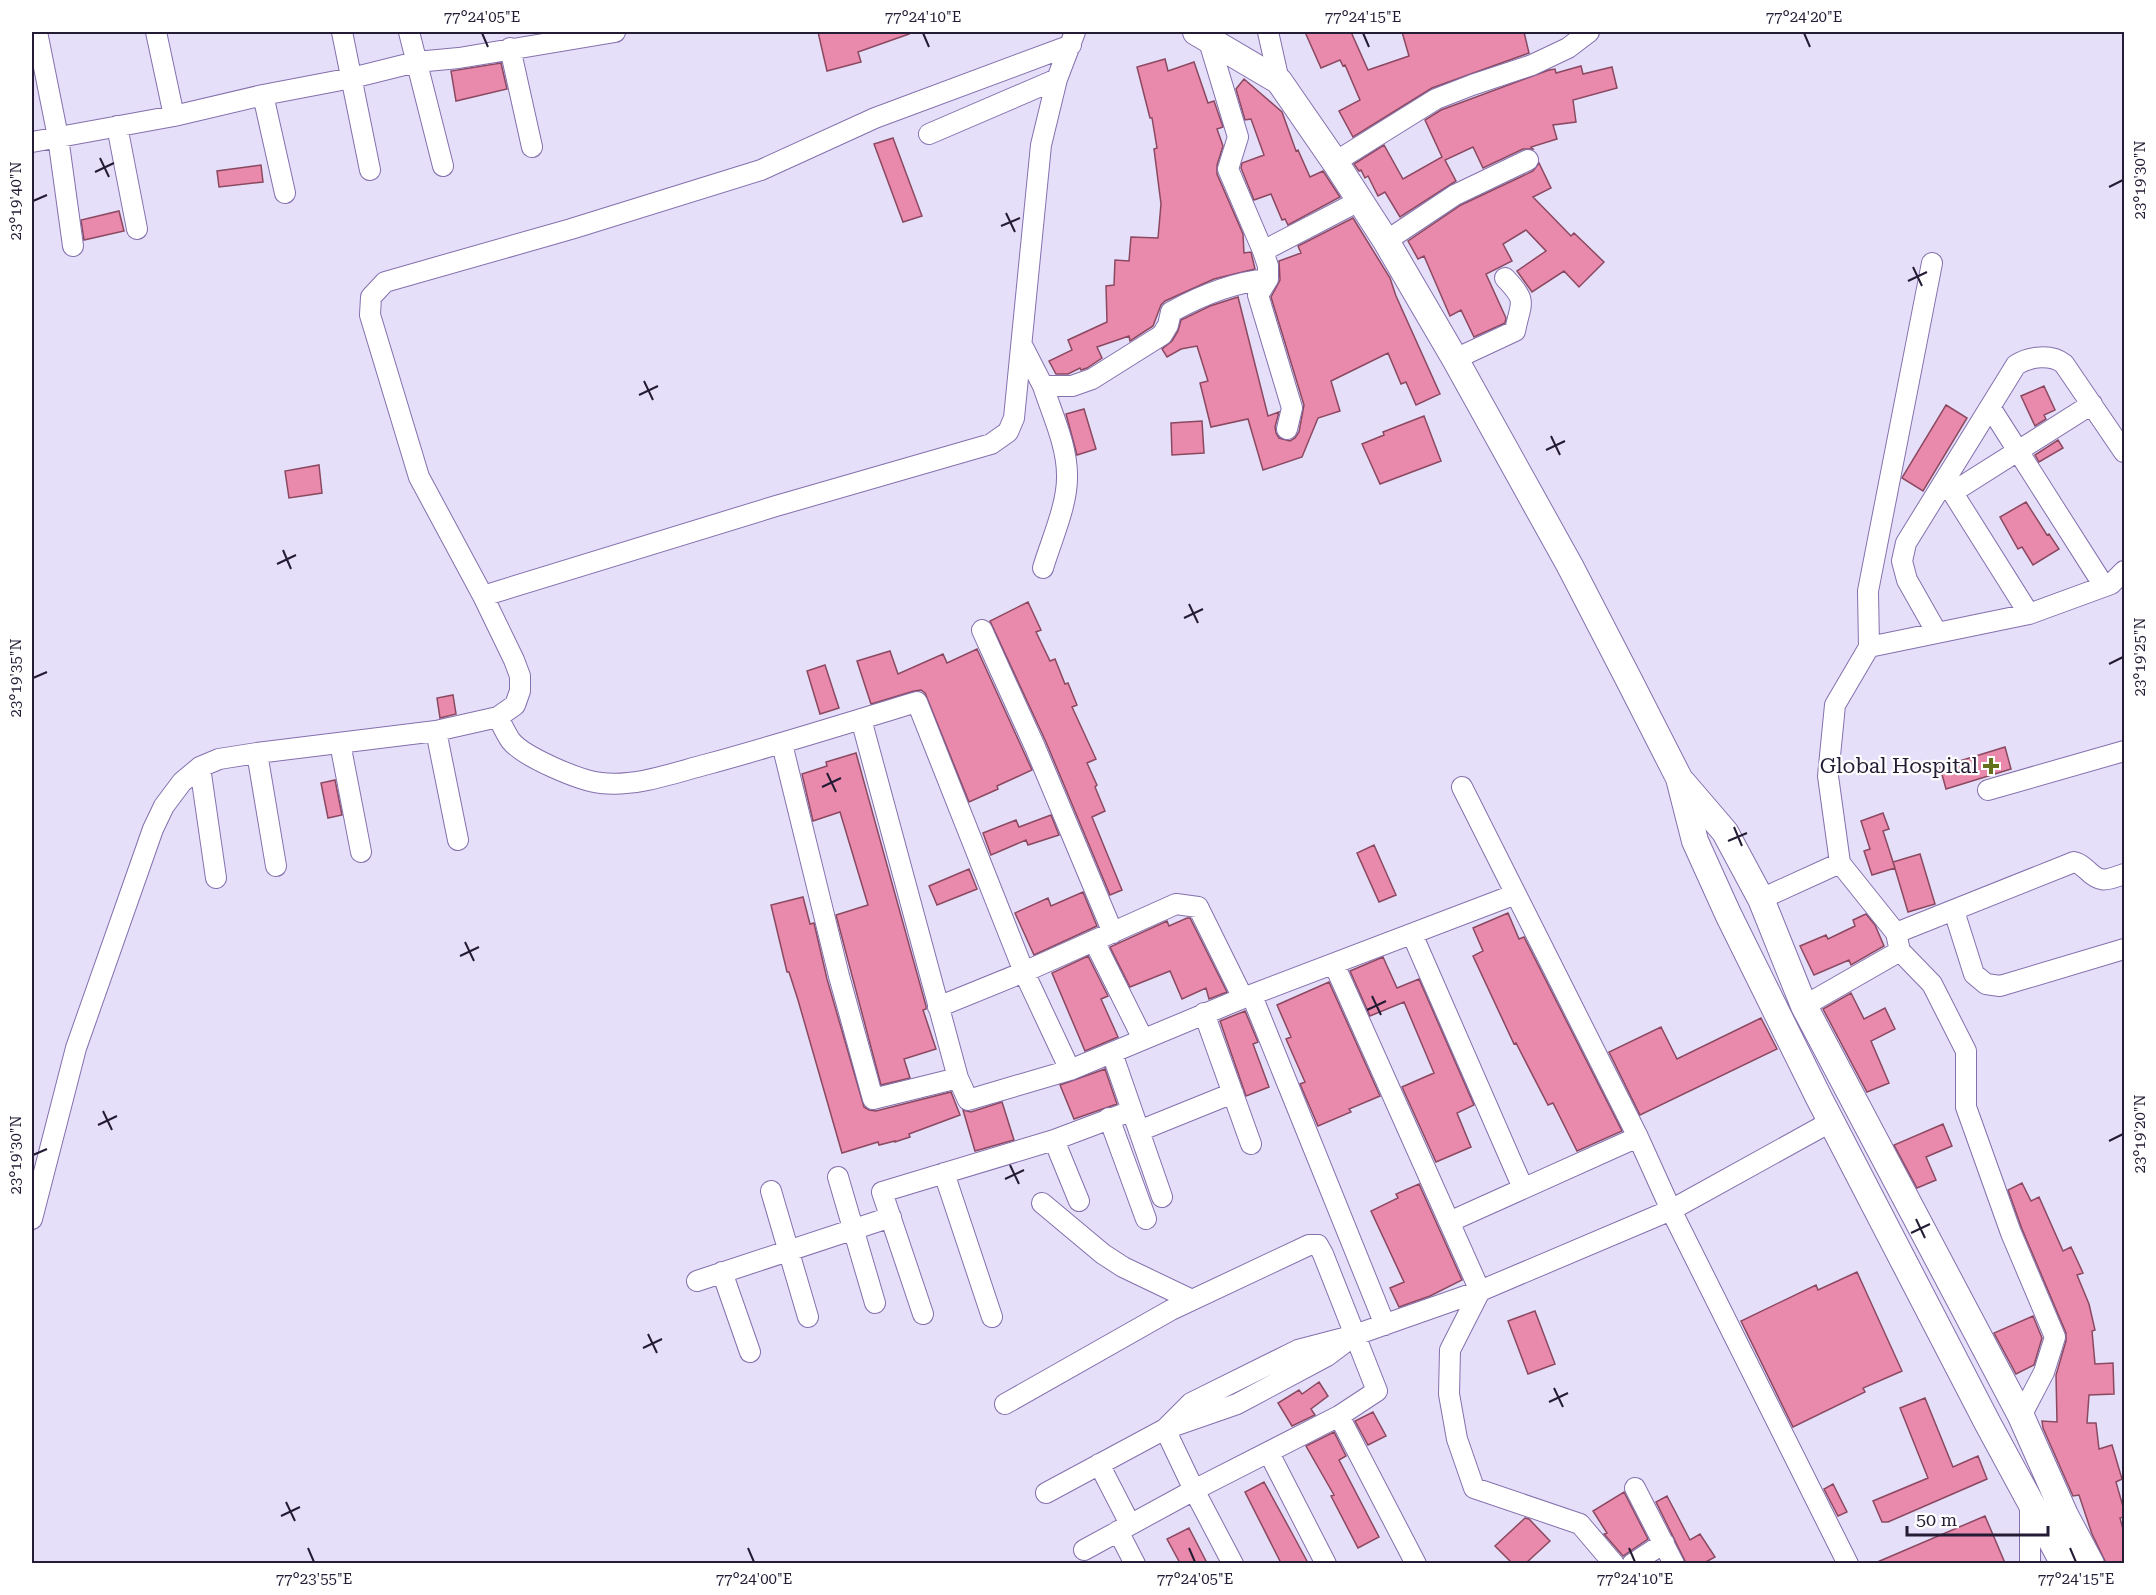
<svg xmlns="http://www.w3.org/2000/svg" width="2156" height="1595" font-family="'Roboto Serif',serif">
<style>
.building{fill:#e989ab;stroke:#8b4961;stroke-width:1.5}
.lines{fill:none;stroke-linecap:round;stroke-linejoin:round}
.minor-casing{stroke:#8470ad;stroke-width:22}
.major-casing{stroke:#8470ad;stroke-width:28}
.minor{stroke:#fff;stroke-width:20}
.major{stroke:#fff;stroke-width:26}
.ticks{fill:none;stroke:#241b34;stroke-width:2}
.poi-dot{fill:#63711c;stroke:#fff;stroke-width:2}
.labels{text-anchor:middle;stroke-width:4.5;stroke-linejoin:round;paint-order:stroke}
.poi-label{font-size:21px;fill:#241b34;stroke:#fff;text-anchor:end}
.neatline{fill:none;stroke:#241b34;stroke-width:2}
.ticks-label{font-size:15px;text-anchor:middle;fill:#241b34}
</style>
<rect width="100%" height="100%" fill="#e6dffa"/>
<!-- building -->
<path class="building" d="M818 32H908L909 34 858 52 861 62 827 71Z
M1305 32H1351L1368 70 1409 56 1402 32H1524L1529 53 1432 88 1353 137 1339 111 1360 100 1345 65 1343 66 1340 60 1321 68Z
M1165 59 1168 71 1194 62 1208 103 1214 101 1223 127 1217 129 1223 146 1217 165V174L1243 234 1244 253 1251 252 1255 269 1214 279 1165 301 1161 305 1153 326 1130 341 1129 336 1097 347 1102 358 1087 368 1081 370 1080 368 1068 374H1056L1049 361 1072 350 1068 340 1107 322 1106 286 1114 285 1115 260 1129 261 1131 237 1158 238 1161 204 1154 149 1157 148 1152 118H1150L1137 67Z
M501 63 507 89 456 101 451 71Z
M1581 66 1583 74 1612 67 1617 88 1573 100 1576 122 1553 125 1557 139 1531 147 1533 149H1523L1483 168 1473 147 1445 160 1456 181 1400 217 1385 192 1378 196 1368 176 1365 178 1361 170 1359 171 1354 164 1384 145 1403 179 1442 157 1425 120 1441 110 1549 70 1555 69 1556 73Z
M1244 79 1282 112 1296 151 1298 150 1310 177 1323 171 1340 197 1288 225 1285 219 1282 220 1271 194 1254 200 1241 168 1242 163 1264 155 1251 119 1245 120 1236 89Z
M893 138 922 216 903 222 874 144Z
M1539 163 1551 188 1533 197 1571 236 1574 233 1604 262 1579 287 1564 271 1532 292 1517 271 1546 251 1526 230 1503 244 1512 261 1486 274 1506 318 1505 323 1474 337 1461 310 1450 316 1424 256 1418 259 1408 241 1461 205 1533 171Z
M261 165 263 182 219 187 217 171Z
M119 211 124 231 84 240 81 220Z
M1353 218 1390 278 1396 296 1440 394 1416 405 1406 382 1401 384 1388 353 1331 381 1340 411 1318 418 1302 457 1263 470 1248 419 1211 427 1200 383 1208 381 1197 346 1181 349 1167 357 1162 349 1172 341 1178 331 1181 320 1210 306 1238 297 1268 416 1279 412 1275 427 1276 433 1279 438 1290 441 1295 438 1299 432 1304 405 1271 297 1280 280 1279 261 1301 253 1298 246Z
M2044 386 2055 410 2044 415 2046 419 2035 426 2021 396Z
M1946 405 1967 418 1923 491 1902 478 1903 476Z
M1084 409 1096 449 1077 455 1066 414Z
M1424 416 1441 461 1380 484 1362 444 1384 435 1383 432Z
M1202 421 1204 453 1172 455 1171 423Z
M2058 440 2063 448 2039 462 2035 455Z
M319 465 322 493 289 498 285 471Z
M2026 502 2047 535 2049 534 2059 549 2033 565 2022 547 2018 549 2000 517Z
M1028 602 1041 630 1036 632 1050 661 1055 659 1065 684 1068 683 1077 705 1072 707 1096 759 1087 763 1097 785 1095 787 1105 811 1092 817 1122 890 1110 895 1046 742 990 621Z
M977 649 1032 770 997 786 998 789 969 802 925 693 921 690 914 691 871 704 857 661 890 651 898 674 943 654 947 663Z
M825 665 839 708 820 714 807 671Z
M453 695 456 714 440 718 437 698Z
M2005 747 2011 769 1946 789 1940 767Z
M856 753 926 1006V1009L923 1010 936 1049 904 1059 910 1078 881 1085 836 915 868 905 840 812 813 821 802 774 827 766 826 762Z
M335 780 342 815 328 818 321 783Z
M1883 813 1889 829 1883 831 1895 868 1872 875 1864 851 1870 849 1861 821Z
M1051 815 1059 835 1028 845 1026 840 991 855 983 833 1016 820 1019 827Z
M1374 845 1396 895 1379 902 1357 853Z
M1920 854 1935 904 1908 912 1893 862Z
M969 869 977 889 937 905 929 886Z
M1083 892 1097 926 1034 955 1015 913 1048 898 1051 906Z
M803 897 810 924 814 923 827 979 864 1107 869 1110 876 1111 951 1092 960 1115 909 1134 910 1137 895 1142V1141L879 1145 878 1142 842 1153 798 1000 789 972H787L771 905Z
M1508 913 1519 939 1524 937 1622 1131 1577 1151 1553 1103 1548 1105 1516 1043 1514 1044 1473 956 1483 951 1473 928Z
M1866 914 1875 925 1884 946 1851 965 1849 960 1814 975 1800 946 1826 935 1828 939 1855 926 1853 920Z
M1187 918H1190L1227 992 1209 999 1206 988 1182 999 1170 971 1130 987 1110 947 1167 921 1169 926Z
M1088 956 1108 996 1101 999 1118 1037 1085 1051 1052 973Z
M1383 957 1397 988 1419 979 1474 1105 1457 1113 1471 1147 1436 1162 1402 1087 1434 1073 1404 1002 1370 1016 1350 971Z
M1329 982 1380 1096 1349 1109 1351 1112 1318 1126 1300 1084 1305 1082 1286 1039 1291 1037 1277 1005Z
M1851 993 1864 1019 1885 1008 1895 1029 1871 1041 1889 1083 1867 1092 1823 1009Z
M1245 1011 1258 1042 1253 1044 1269 1087 1246 1096 1220 1021Z
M1761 1018 1777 1049 1640 1115 1609 1052 1661 1027 1677 1059Z
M1105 1069 1117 1104 1074 1119 1060 1085Z
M1002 1102 1014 1140 975 1151 963 1110 971 1112Z
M1943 1124 1952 1146 1926 1157 1936 1180 1917 1188 1894 1145Z
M2022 1183 2031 1201 2039 1197 2063 1251 2071 1247 2083 1273 2077 1275 2089 1304 2095 1330 2092 1331 2095 1364 2113 1363 2114 1394 2089 1395 2087 1423H2096L2099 1449 2112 1445 2122 1479 2116 1482 2124 1510V1517L2120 1518 2124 1533V1563H2106L2092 1534 2079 1495 2073 1496 2043 1428 2042 1421 2057 1422 2056 1375 2066 1341V1333L2022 1229 2008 1190Z
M1419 1184 1462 1280 1430 1296 1399 1307 1390 1288 1404 1282 1371 1211 1398 1198 1396 1194Z
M1857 1272 1902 1371 1863 1388 1865 1392 1793 1427 1741 1321 1816 1285 1818 1290Z
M1535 1311 1555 1364 1528 1374 1508 1321Z
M2033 1316 2042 1338 2034 1365 2016 1374 1994 1333Z
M1319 1382 1328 1396 1311 1409 1315 1415 1292 1426 1278 1403 1299 1390 1302 1394Z
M1925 1398 1953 1467 1978 1456 1987 1479 1888 1522H1882L1873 1501 1928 1478 1900 1408Z
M1373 1412 1386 1436 1368 1445 1355 1421Z
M1334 1432 1346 1456 1339 1460 1379 1537 1358 1548 1331 1496 1334 1495 1306 1446Z
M1264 1482 1293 1535 1308 1563H1281L1245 1492Z
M1833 1484 1847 1512 1838 1516 1824 1489Z
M1624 1492 1648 1539 1623 1556 1604 1534 1607 1533 1593 1511Z
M1667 1496 1690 1540 1700 1534 1715 1557 1704 1563H1686L1656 1502Z
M1985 1516 2005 1563H1875Z
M1525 1518 1529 1519 1550 1541 1526 1563H1512L1495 1546Z
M1189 1528 1207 1563H1180L1167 1539Z"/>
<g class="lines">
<defs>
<path id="minor" d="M37 32 58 137 73 246
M156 32 174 116
M342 32 370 170
M409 32 443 166
M1268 32 1279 81
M510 48 532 147
M263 95 285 193
M117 126 137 229
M929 134 1057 79
M32 142 174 116 263 95 352 78 416 62 459 58 615 32
M1335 162 1436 99 1472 85 1532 65 1568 48 1589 32
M1386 241 1455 195 1528 160
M1263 251 1359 201
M1268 279 1258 295 1292 408 1287 429
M1023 347 1043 386H1072L1092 379 1162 335 1168 325 1171 312C1200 296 1235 282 1268 279V266L1263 251 1228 169 1238 137 1208 38
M1455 359 1515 331C1521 301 1528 302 1505 278
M1990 407 2104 586
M1946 482 2029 614
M1953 492 2092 404
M1043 568C1051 541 1068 504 1067 475 1067 445 1052 414 1043 386
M483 596 776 506 991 444 1008 432 1014 418 1041 145 1057 79 1075 32
M982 630 1035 747 1113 933
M1937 633 1907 580 1902 561 1906 543 2016 365C2029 356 2052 354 2064 364L2124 452
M1869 647 1868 591 1932 263
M861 719 958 1078 968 1100 1070 1070 1243 998 1516 894
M436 731 458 840
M340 743 361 852
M782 744 839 976 873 1099 958 1078
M257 753 276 866
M200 767 216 878
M1462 787 1638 1137 1671 1210 1848 1564
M1988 790 2124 751
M1840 863 1896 933 1900 951 1932 984 1966 1051V1107L2011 1233 2055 1337 2044 1372 2021 1416
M1761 899 1840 863 1828 776 1835 705 1869 647 2029 614 2111 584 2124 571
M1954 911 1974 974 1986 984 2000 986 2124 949
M1896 933 2074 862C2080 863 2082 866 2087 870 2101 884 2107 880 2124 874
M1412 934 1523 1188
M1094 941 1143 1039
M1334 964 1480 1291 1450 1350 1449 1394 1457 1439 1474 1488 1580 1524 1614 1564
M1252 996 1385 1325
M1804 1006 1900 951
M938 1007 1024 972 1176 904 1198 907 1243 998
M1204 1013 1251 1144
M1112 1053 1162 1197
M1070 1070 1024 972 917 702C847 723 778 745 708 764 673 773 637 787 601 783 580 781 524 757 511 741 506 734 502 725 498 717L515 705 520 691V676L514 660 483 596 419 477 370 315 371 297 385 282 571 229 761 170 875 118 1071 45
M1109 1118 1146 1219
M1139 1131 1233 1093
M1054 1140 1079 1201
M944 1173 992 1317
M838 1177 875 1303
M771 1191 808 1317
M1042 1203 1103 1254 1123 1267 1192 1300
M32 1219 76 1048 153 829 164 806 182 782 200 767 219 759 257 753 436 731 498 717
M1449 1222 1638 1137
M722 1272 750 1352
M697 1281 891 1217
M923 1314 882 1192 1054 1140 1131 1111
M1005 1404 1171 1310 1309 1245H1318L1323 1254 1377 1391 1339 1416 1416 1564
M1269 1453 1326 1564
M1099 1464 1130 1524
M1635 1488 1674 1564
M1046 1493 1165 1429 1237 1404 1327 1356 1355 1335 1480 1291 1671 1210 1832 1121
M2030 1503V1564
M1118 1531 1135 1564
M1084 1550 1194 1490 1339 1416
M1233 1564 1194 1490 1165 1429 1191 1403 1298 1350 1344 1338
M1632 1564 1664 1543"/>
<path id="major" d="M1196 32 1279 81 1335 162 1386 241 1455 359 1570 566 1629 680 1679 778 1695 841 1728 914 1819 1098 1988 1424 2064 1564
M1683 783 1725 832 1761 899 1804 1006 2021 1416 2065 1515 2091 1564"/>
</defs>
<!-- minor casing -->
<use href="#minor" class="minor-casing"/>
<!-- major casing -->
<use href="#major" class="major-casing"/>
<!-- minor -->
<use href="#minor" class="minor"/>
<!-- major -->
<use href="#major" class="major"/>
</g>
<!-- ticks -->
<path class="ticks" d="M482 33 488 47M923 33 929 47M1363 33 1369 47M1804 33 1810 47M100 158 109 177M95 172 114 163M2109 187 2123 180M33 201 47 195M1006 213 1015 232M1001 226 1020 218M1913 267 1922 286M1908 281 1927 272M644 381 653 400M639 395 658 386M1551 436 1560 455M1546 450 1565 441M283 550 291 569M277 564 296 555M1189 604 1198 623M1184 618 1203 609M2109 664 2123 657M33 678 47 672M827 773 836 792M822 787 841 778M1734 827 1742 846M1728 841 1747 833M465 942 474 961M460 956 479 947M1372 996 1381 1015M1367 1010 1386 1001M103 1111 112 1130M98 1125 117 1116M2109 1141 2123 1134M33 1155 47 1149M1010 1165 1019 1184M1005 1179 1024 1170M1916 1219 1925 1238M1911 1233 1930 1224M648 1334 657 1353M643 1348 662 1339M1554 1388 1563 1407M1549 1402 1568 1393M286 1502 295 1521M281 1516 300 1507M308 1548 314 1562M748 1548 754 1562M1189 1548 1195 1562M1629 1548 1635 1562M2070 1548 2076 1562"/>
<!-- markers -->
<path class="poi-dot" d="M1988 757h6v6h6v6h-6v6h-6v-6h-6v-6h6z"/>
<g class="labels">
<!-- poi labels -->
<g class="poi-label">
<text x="1978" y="773">Global Hospital</text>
</g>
</g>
<!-- border -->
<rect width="2156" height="1595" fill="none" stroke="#ffffff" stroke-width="66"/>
<!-- scale -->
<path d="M1907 1526v9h141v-9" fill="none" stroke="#241b34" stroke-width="3"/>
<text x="1916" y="1526" font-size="18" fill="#241b34" stroke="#ffffff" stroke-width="4.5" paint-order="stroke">50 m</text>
<rect x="33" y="33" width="2090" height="1529" class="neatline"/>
<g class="ticks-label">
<text x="482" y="22">77°24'05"E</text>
<text x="923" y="22">77°24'10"E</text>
<text x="1363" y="22">77°24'15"E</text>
<text x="1804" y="22">77°24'20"E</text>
<text transform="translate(2140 180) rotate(-90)" y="5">23°19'30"N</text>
<text transform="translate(16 201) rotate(-90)" y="5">23°19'40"N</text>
<text transform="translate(2140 657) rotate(-90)" y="5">23°19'25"N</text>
<text transform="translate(16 678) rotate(-90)" y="5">23°19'35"N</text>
<text transform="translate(2140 1134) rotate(-90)" y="5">23°19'20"N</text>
<text transform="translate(16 1155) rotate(-90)" y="5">23°19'30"N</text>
<text x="314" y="1584">77°23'55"E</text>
<text x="754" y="1584">77°24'00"E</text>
<text x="1195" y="1584">77°24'05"E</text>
<text x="1635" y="1584">77°24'10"E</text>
<text x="2076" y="1584">77°24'15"E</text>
</g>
</svg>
